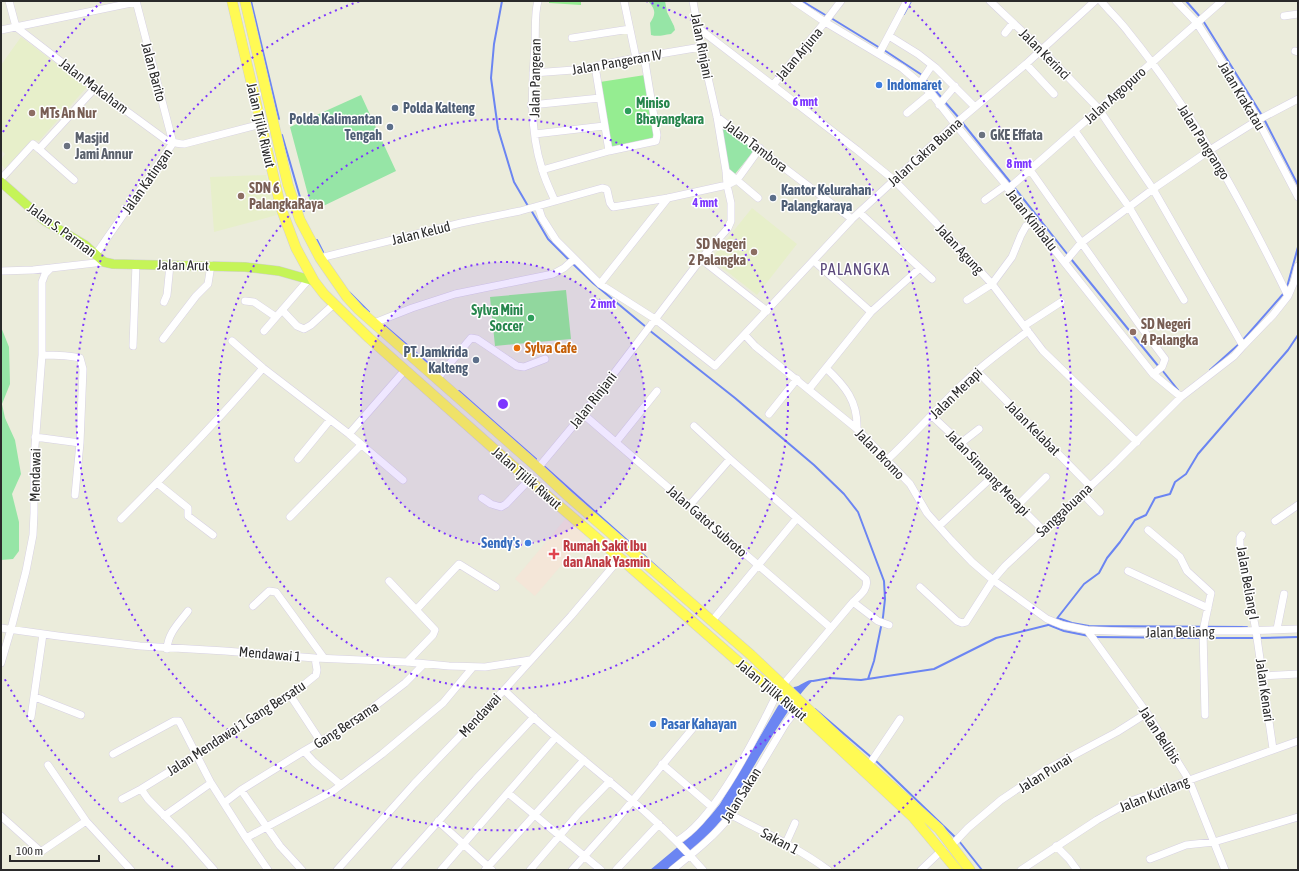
<svg xmlns="http://www.w3.org/2000/svg" width="1299" height="871" font-family="'Asap Condensed',sans-serif">
<style>
.education{fill:#e7efca}
.medical{fill:#f4e6d8}
.green{fill:#96e5a6}
.pitch{fill:#95ed91}
.water{fill:#6b85f2}
.lines{fill:none;stroke-linecap:round;stroke-linejoin:round}
.stream{stroke:#6b85f2;stroke-width:2}
.minor-casing{stroke:#d7d1e3;stroke-width:8}
.major-casing{stroke:#d0d0d0;stroke-width:10}
.highway-casing{stroke:#d0d0d0;stroke-width:11}
.minor{stroke:#fff;stroke-width:7}
.major{stroke:#c5f458;stroke-width:9}
.highway{stroke:#fffa54;stroke-width:10}
.ring{fill:none;stroke:#7d36ff;stroke-width:2;stroke-dasharray:2 4}
.shop-dot{fill:#3f7fe0;stroke:#fff;stroke-width:1.5}
.service-dot{fill:#5c6f8a;stroke:#fff;stroke-width:1.5}
.leisure-dot{fill:#2e9e5b;stroke:#fff;stroke-width:1.5}
.education-dot{fill:#8d6e63;stroke:#fff;stroke-width:1.5}
.worship-dot{fill:#6b7280;stroke:#fff;stroke-width:1.5}
.food-dot{fill:#e8710a;stroke:#fff;stroke-width:1.5}
.health-dot{fill:#e0444e;stroke:#fff;stroke-width:1.5}
.labels{text-anchor:middle;stroke-width:3;stroke-linejoin:round;paint-order:stroke}
.street-label{font-size:14px;fill:#2a2a2a;stroke:#fff}
.shop-label{font-size:14px;font-weight:bold;fill:#366cbe;stroke:#fff;text-anchor:start}
.leisure-label{font-size:14px;font-weight:bold;fill:#27864d;stroke:#fff;text-anchor:start}
.service-label{font-size:14px;font-weight:bold;fill:#4e5e75;stroke:#fff;text-anchor:start}
.education-label{font-size:14px;font-weight:bold;fill:#785e54;stroke:#fff;text-anchor:start}
.worship-label{font-size:14px;font-weight:bold;fill:#5b616d;stroke:#fff;text-anchor:start}
.food-label{font-size:14px;font-weight:bold;fill:#c56008;stroke:#fff;text-anchor:start}
.health-label{font-size:14px;font-weight:bold;fill:#be3a42;stroke:#fff;text-anchor:start}
.quarter-label{font-size:16px;letter-spacing:1px;fill:#5b497c;stroke:#fff}
.centre{fill:#7d36ff;stroke:#fff;stroke-width:2}
.ring-label{font-size:12px;text-anchor:middle;font-weight:bold;fill:#7d36ff;stroke:#fff;stroke-width:3;stroke-linejoin:round;paint-order:stroke}
</style>
<rect width="100%" height="100%" fill="#ebecdb"/>
<!-- education -->
<path class="education" d="M21 37 87 87 39 141 36 140 6 170 1 164V160L5 154 1 150V83L3 81 1 80V65Z
M266 175 277 215 214 232 210 177Z
M752 208 797 244 757 295 711 259Z"/>
<!-- medical -->
<path class="medical" d="M568 516 588 534 535 596 515 579Z"/>
<!-- green -->
<path class="green" d="M648 1H665L667 12 674 26 675 30 671 34C663 35 658 37 651 35L650 23C656 14 656 10 648 1Z
M361 95 396 171 317 209 311 206 290 127Z
M725 125 753 147 752 153 735 174 729 170 722 126Z
M1 327 9 347 10 384 2 404 5 418 15 440 21 474 12 494 19 522V551L13 559 1 560Z"/>
<!-- pitch -->
<path class="pitch" d="M549 1H581V5L549 3Z
M645 75 656 140 611 147 600 82Z
M566 290 571 339 495 346 490 297Z"/>
<!-- water -->
<path class="water" d="M811 680H815C797 687 738 795 723 818L712 831 692 850 668 870H650C675 849 700 830 720 804L778 706 794 687C801 686 804 681 811 680Z"/>
<g class="lines">
<!-- stream -->
<path class="stream" d="M251 1 279 119
M502 1 494 44 491 78 498 129 514 182 528 206
M802 1 827 16
M1186 1 1202 19 1263 117 1298 185
M904 14 911 1
M831 18 880 48
M884 50 922 75
M925 79 942 98
M944 101 959 118
M961 121 1011 183
M282 135 304 211
M1014 187 1068 255
M531 210 548 239 569 260
M317 240 323 252
M1071 259 1159 367
M572 263 593 283 646 327
M1287 287 1298 247
M349 292 369 312
M385 326 435 369
M649 330 735 398 814 465 844 494 858 512 884 581 885 599 883 617 874 661 868 679
M1242 341 1284 293
M1162 370 1178 390
M1210 370 1239 344
M459 391 536 459
M545 467 675 583
M1058 618 1072 623 1089 626 1247 627
M1055 621 1084 584 1099 573 1107 558 1120 542 1135 520 1146 515 1155 498 1170 494 1175 482 1186 474 1198 454 1288 350 1298 335
M1049 625 1064 631 1089 636
M1093 637 1201 638
M1205 638H1255
M1259 638 1298 637
M813 681 830 678 861 680 934 669 996 638 1052 624
M815 709 871 757
M875 760 956 838
M959 841 982 870"/>
<defs>
<path id="minor" d="M9 1 16 27
M136 1 173 143
M538 1C534 15 536 30 535 44 532 86 529 129 542 169 545 180 550 190 555 201
M624 1 636 58
M794 1 825 22 902 68 931 93 955 124 1006 185 1033 223 1153 374 1181 397
M990 1 1042 50 1098 108 1153 189 1243 346
M1101 1C1110 12 1121 22 1129 33 1194 113 1243 204 1288 296
M1176 1 1197 23 1252 109 1298 197
M1284 16 1298 14
M16 27 95 88 166 140C172 142 177 144 184 144L261 124
M697 27 857 150 894 180 936 223 992 284 1043 351 1137 442
M1 30 136 2
M1005 33 1013 23
M889 36 918 54 936 68 975 107
M572 38 630 29
M1295 51 1298 52
M879 54 907 1
M1026 64 1054 94
M595 66 609 151
M533 73 587 69 595 66 636 58 701 47
M920 83 932 65
M773 85 825 22 841 1
M531 105 600 98
M939 105 955 86
M907 113 931 93
M717 117 852 219
M1075 131 1129 207 1184 300
M535 134 604 126
M39 149 74 180
M542 170 609 151 656 141 657 135 644 56
M1030 170 1141 327 1165 359 1162 367 1153 374
M726 171 758 198
M1 179 33 144 39 149 95 88
M1008 189 1222 1
M985 200 1006 185
M538 206 542 218 556 240 600 284 655 319 715 366 852 219 955 124 1026 64 1095 1
M860 213 932 279
M96 254 173 143
M320 258 461 223 520 211 602 188 606 189 607 190 610 203 613 207 668 198 727 185 737 180 760 148
M701 259 767 311
M814 261 871 312
M1065 262 1081 243 1153 189 1210 150 1258 120 1298 99
M1 271 33 270 51 268
M600 284 668 198
M967 300 992 284 1012 257 1021 235 1026 226 1033 223
M245 301 254 302 276 317
M164 302 167 295 170 265
M282 310 297 326 304 329 311 325 334 304
M374 323 412 308 455 294 553 274 564 268 574 259
M1024 326 1061 302
M264 331 309 279
M745 335 755 346 857 429 910 484 927 513 951 540 972 562 993 580 1047 619 1062 625 1087 630 1135 632 1203 631H1241L1298 629
M163 339 196 296 208 284 211 265
M232 341 263 368 349 434 403 480
M133 346 136 264
M42 355C55 355 68 355 80 358L83 369 80 443 75 495
M826 368C845 386 858 401 857 429
M977 371 1090 486
M437 379 471 338 477 339 517 366 524 367 545 359
M809 389 871 312 920 268
M583 414 831 628
M769 414 797 379
M932 416 961 443 991 478 1043 530
M694 426 730 459
M349 434 405 370
M35 437 80 443
M616 442 657 391
M961 443 979 429
M298 459 330 420
M887 460C918 431 945 399 977 371 993 357 1011 344 1028 331
M538 468 583 414 701 259 728 228 731 221V203L727 185 726 171 717 117 701 47 693 1
M157 483 188 508V516L213 535
M1082 493 1100 512
M482 498 491 504 501 507 506 504 529 480
M1019 504 1046 477
M290 517 361 445
M121 519C170 470 218 421 263 368
M1275 521 1298 505
M939 526 991 478
M1148 530 1180 557 1187 571 1211 593 1203 631 1205 715
M1242 535 1240 538V545L1256 631 1273 749
M1128 571 1208 608
M389 581 435 630 433 635 407 662
M920 587 957 621 962 623 966 622 993 580 1005 566 1112 466 1181 397 1234 356 1243 346 1273 315 1288 296 1294 282 1298 266
M853 602 878 621 889 625
M253 606 269 591 276 592 324 658
M416 610 459 564 496 587
M712 621 797 518
M1 628 58 636 140 646 225 651 315 658 407 662 449 666 485 667 530 660
M1277 629 1284 594
M1087 630 1147 713 1189 780 1225 870
M167 649C168 633 179 623 188 611
M1 663 11 629 26 571 33 535 34 513V459L42 355V282L45 274 51 268 104 262
M1263 676 1298 674
M504 690C521 706 538 722 556 737 608 781 658 818 703 870
M290 695 321 742
M35 697 81 715
M31 717 43 634
M304 751 314 762 341 785
M113 754 174 721H179L211 783 246 838 268 870
M662 764 712 807
M48 765 86 821
M869 765 900 719
M141 789 148 799 186 838 214 870
M241 790 280 846 302 870
M508 793 601 870
M122 799 141 789 258 717 296 691 316 675 317 670 315 658
M224 803 241 790 304 751 354 722 405 683 424 664
M731 815C764 832 798 848 828 870
M1 816 39 850 42 851 86 821 131 870
M164 816 211 783
M438 821 492 870
M246 838 333 791 382 754 443 703 473 667
M677 841C711 822 747 753 765 718 771 707 775 696 782 686L853 602C860 595 869 589 866 579L730 459 689 506
M786 843 795 823
M952 845 968 828 1001 800 1044 771 1117 732 1147 713
M1056 846 1069 859 1077 870
M1150 859 1186 845 1214 842 1298 817
M337 870 414 784 504 690 571 616 620 558
M395 870 476 779 534 717
M441 870 556 737
M485 870 584 760
M530 870 579 813 610 781
M572 870 614 823 698 722
M616 870 659 824
M672 870C693 853 714 837 731 815L786 723 797 709
M921 870 942 850
M1021 870 1097 820 1131 801 1298 741"/>
<path id="major" d="M1 182 45 221 85 245 104 262 113 264 245 267 279 271 314 281"/>
<path id="highway" d="M232 1 281 208 296 248 314 281 324 294 369 338 529 480 620 558 742 665 793 705 913 817 957 870
M245 1 288 185 300 220 320 258 347 297 359 310 538 468 569 497 751 655 847 746 939 829 970 870"/>
</defs>
<!-- minor casing -->
<use href="#minor" class="minor-casing"/>
<!-- major casing -->
<use href="#major" class="major-casing"/>
<!-- highway casing -->
<use href="#highway" class="highway-casing"/>
<!-- minor -->
<use href="#minor" class="minor"/>
<!-- major -->
<use href="#major" class="major"/>
<!-- highway -->
<use href="#highway" class="highway"/>
</g>
<!-- distance rings -->
<circle cx="503" cy="404" r="142" fill="#7d36ff" fill-opacity=".12"/>
<g class="ring">
<circle cx="503" cy="404" r="142"/>
<circle cx="503" cy="404" r="285"/>
<path d="M646 1A427 427 0 1 1 360 1"/>
<path d="M173 867A569 569 0 0 1 3 676M3 132A569 569 0 0 1 101 2M905 2A569 569 0 0 1 833 867"/>
</g>
<!-- markers -->
<g class="shop-dot">
<circle cx="879" cy="85" r="4"/>
<circle cx="528" cy="543" r="4"/>
<circle cx="653" cy="724" r="4"/>
</g>
<g class="service-dot">
<circle cx="395" cy="108" r="4"/>
<circle cx="390" cy="127" r="4"/>
<circle cx="773" cy="198" r="4"/>
<circle cx="476" cy="360" r="4"/>
</g>
<g class="leisure-dot">
<circle cx="628" cy="111" r="4"/>
<circle cx="531" cy="318" r="4"/>
</g>
<g class="education-dot">
<circle cx="32" cy="113" r="4"/>
<circle cx="241" cy="196" r="4"/>
<circle cx="754" cy="252" r="4"/>
<circle cx="1133" cy="332" r="4"/>
</g>
<g class="worship-dot">
<circle cx="982" cy="135" r="4"/>
<circle cx="67" cy="146" r="4"/>
</g>
<circle class="food-dot" cx="517" cy="348" r="4"/>
<path class="health-dot" d="M552 548h4v4h4v4h-4v4h-4v-4h-4v-4h4z"/>
<g class="labels">
<!-- street labels -->
<g class="street-label">
<text transform="translate(702 46) rotate(79)" y="5">Jalan Rinjani</text>
<text transform="translate(799 54) rotate(-50)" y="5">Jalan Arjuna</text>
<text transform="translate(1045 54) rotate(45)" y="5">Jalan Kerinci</text>
<text transform="translate(617 62) rotate(-10)" y="5">Jalan Pangeran IV</text>
<text transform="translate(154 72) rotate(75)" y="5">Jalan Barito</text>
<text transform="translate(535 78) rotate(-89)" y="5">Jalan Pangeran</text>
<text transform="translate(94 86) rotate(37)" y="5">Jalan Makaham</text>
<text transform="translate(1115 95) rotate(-42)" y="5">Jalan Argopuro</text>
<text transform="translate(1242 96) rotate(59)" y="5">Jalan Krakatau</text>
<text transform="translate(261 125) rotate(77)" y="5">Jalan Tjilik Riwut</text>
<text transform="translate(1204 142) rotate(58)" y="5">Jalan Pangrango</text>
<text transform="translate(756 146) rotate(37)" y="5">Jalan Tambora</text>
<text transform="translate(925 152) rotate(-42)" y="5">Jalan Cakra Buana</text>
<text transform="translate(147 181) rotate(-55)" y="5">Jalan Katingan</text>
<text transform="translate(1032 220) rotate(52)" y="5">Jalan Kinibalu</text>
<text transform="translate(62 230) rotate(36)" y="5">Jalan S. Parman</text>
<text transform="translate(421 233) rotate(-14)" y="5">Jalan Kelud</text>
<text transform="translate(960 249) rotate(47)" y="5">Jalan Agung</text>
<text transform="translate(183 265) rotate(1)" y="5">Jalan Arut</text>
<text transform="translate(956 393) rotate(-44)" y="5">Jalan Merapi</text>
<text transform="translate(593 400) rotate(-52)" y="5">Jalan Rinjani</text>
<text transform="translate(1033 428) rotate(45)" y="5">Jalan Kelabat</text>
<text transform="translate(880 454) rotate(46)" y="5">Jalan Bromo</text>
<text transform="translate(988 473) rotate(46)" y="5">Jalan Simpang Merapi</text>
<text transform="translate(35 475) rotate(-89)" y="5">Mendawai</text>
<text transform="translate(527 478) rotate(41)" y="5">Jalan Tjilik Riwut</text>
<text transform="translate(1064 510) rotate(-43)" y="5">Sanggabuana</text>
<text transform="translate(707 521) rotate(41)" y="5">Jalan Gatot Subroto</text>
<text transform="translate(1248 583) rotate(80)" y="5">Jalan Beliang I</text>
<text transform="translate(1180 632) rotate(-1)" y="5">Jalan Beliang</text>
<text transform="translate(270 654) rotate(5)" y="5">Mendawai 1</text>
<text transform="translate(772 690) rotate(40)" y="5">Jalan Tjilik Riwut</text>
<text transform="translate(1265 690) rotate(82)" y="5">Jalan Kenari</text>
<text transform="translate(480 715) rotate(-47)" y="5">Mendawai</text>
<text transform="translate(346 725) rotate(-33)" y="5">Gang Bersama</text>
<text transform="translate(236 728) rotate(-33)" y="5">Jalan Mendawai 1 Gang Bersatu</text>
<text transform="translate(1160 735) rotate(57)" y="5">Jalan Belibis</text>
<text transform="translate(1045 773) rotate(-32)" y="5">Jalan Punai</text>
<text transform="translate(1154 794) rotate(-22)" y="5">Jalan Kutilang</text>
<text transform="translate(741 795) rotate(-58)" y="5">Jalan Sakan</text>
<text transform="translate(780 841) rotate(28)" y="5">Sakan 1</text>
</g>
<!-- shop labels -->
<g class="shop-label">
<text x="887" y="90">Indomaret</text>
<text x="520" y="548" text-anchor="end">Sendy's</text>
<text x="661" y="729">Pasar Kahayan</text>
</g>
<!-- leisure labels -->
<g class="leisure-label">
<text x="636" y="108">Miniso<tspan x="636" dy="16">Bhayangkara</tspan></text>
<text x="523" y="315" text-anchor="end">Sylva Mini<tspan x="523" dy="16">Soccer</tspan></text>
</g>
<!-- service labels -->
<g class="service-label">
<text x="403" y="113">Polda Kalteng</text>
<text x="382" y="124" text-anchor="end">Polda Kalimantan<tspan x="382" dy="16">Tengah</tspan></text>
<text x="781" y="195">Kantor Kelurahan<tspan x="781" dy="16">Palangkaraya</tspan></text>
<text x="468" y="357" text-anchor="end">PT. Jamkrida<tspan x="468" dy="16">Kalteng</tspan></text>
</g>
<!-- education labels -->
<g class="education-label">
<text x="40" y="118">MTs An Nur</text>
<text x="249" y="193">SDN 6<tspan x="249" dy="16">PalangkaRaya</tspan></text>
<text x="746" y="249" text-anchor="end">SD Negeri<tspan x="746" dy="16">2 Palangka</tspan></text>
<text x="1141" y="329">SD Negeri<tspan x="1141" dy="16">4 Palangka</tspan></text>
</g>
<!-- worship labels -->
<g class="worship-label">
<text x="990" y="140">GKE Effata</text>
<text x="75" y="143">Masjid<tspan x="75" dy="16">Jami Annur</tspan></text>
</g>
<!-- food labels -->
<g class="food-label">
<text x="525" y="353">Sylva Cafe</text>
</g>
<!-- health labels -->
<g class="health-label">
<text x="563" y="551">Rumah Sakit Ibu<tspan x="563" dy="16">dan Anak Yasmin</tspan></text>
</g>
<!-- quarter labels -->
<g class="quarter-label">
<text x="855" y="275">PALANGKA</text>
</g>
</g>
<circle cx="503" cy="404" r="6" class="centre"/>
<g class="ring-label">
<text x="805" y="106">6 mnt</text>
<text x="1019" y="168">8 mnt</text>
<text x="705" y="207">4 mnt</text>
<text x="603" y="308">2 mnt</text>
</g>
<!-- border -->
<rect width="1299" height="871" fill="none" stroke="#2a2a2a" stroke-width="4"/>
<!-- scale -->
<path d="M10 855v6h89v-6" fill="none" stroke="#2a2a2a" stroke-width="2"/>
<text x="16" y="855" font-size="12" fill="#2a2a2a" stroke="#ffffff" stroke-width="3" paint-order="stroke">100 m</text>
</svg>
